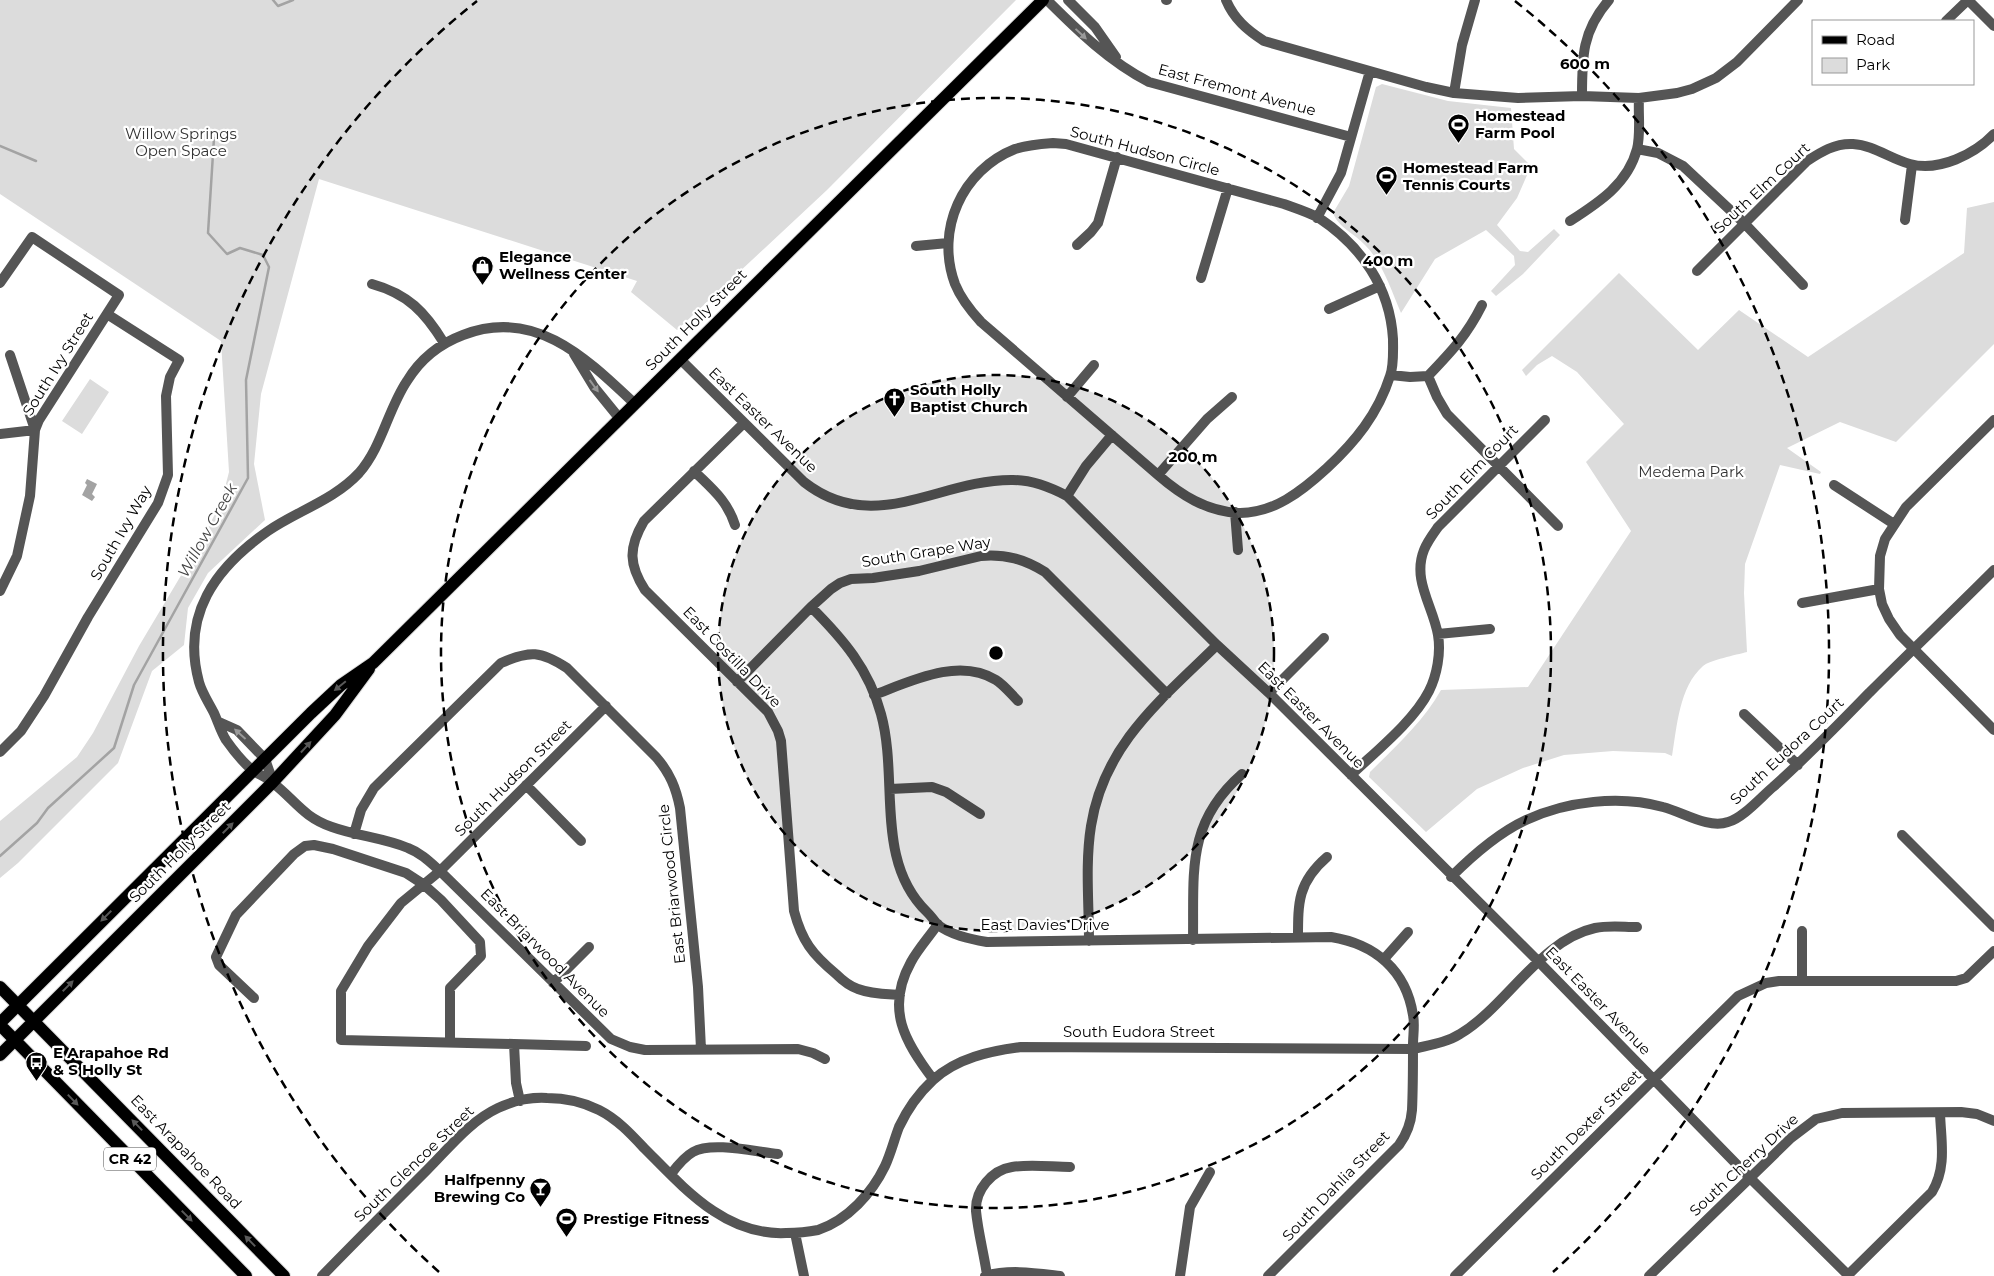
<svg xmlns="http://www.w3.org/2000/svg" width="1994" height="1276" font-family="Montserrat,sans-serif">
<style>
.green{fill:#dcdcdc}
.water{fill:#a3a3a3}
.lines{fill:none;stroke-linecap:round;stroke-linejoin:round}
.stream{stroke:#a3a3a3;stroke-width:2.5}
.major-casing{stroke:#dbdbdb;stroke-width:14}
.minor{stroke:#555;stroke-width:10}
.major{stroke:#000;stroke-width:12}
.oneway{fill:#999}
.oneway2{fill:#595959}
.ring{fill:none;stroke:#000;stroke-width:2.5;stroke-dasharray:9 6}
.labels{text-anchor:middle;stroke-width:4.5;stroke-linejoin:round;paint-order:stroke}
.shield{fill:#fff;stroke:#4c4c4c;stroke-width:1}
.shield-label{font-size:14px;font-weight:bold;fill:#000}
.street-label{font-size:15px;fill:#000;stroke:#fff}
.poi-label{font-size:15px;font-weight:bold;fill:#000;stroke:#fff;text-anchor:start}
.park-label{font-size:15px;fill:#333;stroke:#fff}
.water-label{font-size:16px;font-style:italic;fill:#444;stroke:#fff}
.centre{fill:#000;stroke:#fff;stroke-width:2.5}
.ring-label{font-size:15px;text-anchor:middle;font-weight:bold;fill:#000;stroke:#fff;stroke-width:4.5;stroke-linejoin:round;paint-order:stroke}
</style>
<rect width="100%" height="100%" fill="#fff"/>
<!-- green -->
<path class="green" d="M0 0H1016L827 190 677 330 631 292 637 281 319 179 261 394 254 464 265 520 208 573 188 608 184 645 152 671 118 763 18 863 0 878V821L77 757 93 733 139 646 192 557 221 503 229 472 221 341 0 194Z
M1382 84 1448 101 1511 108 1514 149 1531 166 1517 198 1497 225 1520 251 1528 252 1554 229 1560 235 1523 274 1496 296 1491 291 1515 265 1514 256 1486 230 1435 259 1401 313C1391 290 1383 263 1365 245 1355 234 1338 227 1333 213L1349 186 1376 87Z
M1994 202V344L1896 442 1840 422 1787 448 1821 472 1820 474 1780 465 1745 564 1744 593 1747 652C1736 655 1710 660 1703 666 1679 687 1677 727 1672 756L1665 753 1613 751 1564 755 1523 768 1477 789 1426 832 1369 777 1370 772C1396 746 1423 722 1441 690L1528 687 1631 531 1586 462 1624 424 1577 372 1552 356 1537 365 1526 376 1522 370 1619 273 1698 350 1739 310 1808 357 1964 253 1967 208Z
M90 379 109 392 82 434 62 421Z"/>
<!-- water -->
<path class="water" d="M87 479 97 484 92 494 95 497 92 501 82 495 87 485 85 483Z"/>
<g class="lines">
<!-- stream -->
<path class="stream" d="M273 0 278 6 293 0
M0 146 36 161
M0 856 37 823 48 808 114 748 134 685 248 478 246 380 269 267 263 255 240 248 227 254 208 233 214 138"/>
<defs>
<path id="major" d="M0 987 284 1276
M0 1023 311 713 341 685 373 663 1043 0
M0 1025 246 1276
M0 1055 273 782 335 715 369 669"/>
</defs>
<!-- major casing -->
<use href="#major" class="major-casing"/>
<!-- minor -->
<path class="minor" d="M1047 0C1078 31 1110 62 1149 82L1351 137
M1068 0 1095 27 1116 57
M1166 0H1167
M1226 0C1234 19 1247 30 1264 41L1426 87 1454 93 1518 98 1582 96 1639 98 1677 93 1692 89 1716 78 1737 62 1798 0
M1946 21 1968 0 1994 26
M1454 93 1462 45 1475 0
M1582 96C1582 57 1582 31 1609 0
M1053 143 1066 144 1284 204C1295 208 1308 212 1319 218 1361 246 1390 287 1393 339 1393 350 1394 366 1390 376 1378 414 1355 442 1327 468 1302 491 1273 514 1238 513 1206 511 1181 495 1158 475L981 322C970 310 961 299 955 284 935 230 962 170 1015 149 1027 145 1040 144 1053 143Z
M1637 149 1658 153 1683 166 1744 223 1803 285
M1317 218 1341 173 1370 71
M1905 220 1912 165
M1570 221C1598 203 1628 184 1637 149 1641 133 1638 114 1639 98
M1077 245 1091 232 1098 223 1117 157
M916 246 948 243
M1697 271 1807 161C1821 152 1835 143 1853 144 1873 145 1891 159 1910 164 1939 172 1975 154 1994 134
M1201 278 1228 188
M0 283 32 237 119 295 39 420 35 430 0 434
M372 284C408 294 425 312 444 343
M1329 309 1380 286
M574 354 594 387 620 419
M680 359 804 482C874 537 939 479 1013 480 1032 480 1050 487 1067 496L1217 645 1269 693 1539 962 1750 1178 1849 1276
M1391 375 1410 377 1428 376C1452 351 1467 335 1482 305
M1428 376 1437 397 1447 414 1558 526
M1067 397 1094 365
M635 404C586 358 535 307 463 335 439 344 421 358 407 381 388 409 382 447 359 473 334 500 297 511 268 531 215 568 181 615 199 682 202 693 209 703 214 713 218 722 221 732 226 740 233 750 243 762 252 770 259 775 267 777 273 783 295 800 303 817 332 827 357 836 384 838 408 848 421 853 430 862 440 871L611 1039 630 1047 645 1050 798 1049 813 1053 825 1059
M1994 420 1906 507 1885 539 1880 556 1879 589 1882 604 1889 619 1900 635 1994 730
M744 423 644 521C628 548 629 565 645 590L768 712 778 731 781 741 794 911C802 941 812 954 836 974 842 980 849 986 858 989 871 994 886 994 900 995
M694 471C712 489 727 500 735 525
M1158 475 1207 419 1232 397
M1834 485 1894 524
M1067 496 1086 466 1112 435
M1235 512 1238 550
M0 591 17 556 30 496 35 430 10 355
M1802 603 1879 589
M811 607C843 639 869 669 881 714 899 779 874 861 927 912 931 916 934 920 937 924 950 935 970 939 987 942L1331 937C1375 944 1406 970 1413 1015 1415 1024 1413 1035 1413 1045 1413 1067 1413 1089 1412 1110 1411 1123 1407 1134 1399 1145L1268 1276
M1438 634 1490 629
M737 682 811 607 831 589 840 583 851 579 873 578 919 571 981 556C1006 554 1024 559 1045 572L1167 694
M1269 693 1324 638
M874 695C911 681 959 657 996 680 1004 685 1011 694 1018 701
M1744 714 1798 765
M219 722 237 730 265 759 273 782
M0 752 21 731 44 696 88 617 158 503 168 475 166 396 170 377 179 360 107 314
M1351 775C1375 752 1414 721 1429 691 1437 675 1441 653 1438 635 1433 606 1412 580 1424 550 1427 542 1433 534 1438 527L1545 420
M526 785 581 841
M890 789 932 787 946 792 980 814
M354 834 361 810 374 788 501 663C530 650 541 651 567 668L656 757C670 773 676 788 680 808L698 987 701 1049
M1902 835 1994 927
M1451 877C1473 855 1498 833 1526 820 1567 801 1620 795 1663 807 1683 812 1708 829 1728 822 1743 818 1761 797 1773 787 1807 757 1838 725 1870 692 1911 651 1953 611 1994 570
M1802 931V981
M1298 938C1298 902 1298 882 1327 857
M1193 940C1194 871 1186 823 1242 774
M1089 941C1089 903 1085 864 1091 826 1104 744 1161 700 1217 645
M1384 959 1408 932
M553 983 589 947
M254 998 219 965 216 957 236 915 294 854 305 846 314 845 333 849 406 873 423 884 441 900 480 942 481 956 450 988V1043
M514 1044 586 1046
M933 1079C905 1042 885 1009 911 962 918 949 929 937 938 924
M520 1101 516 1083 514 1044 341 1040V991L368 946 401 903 440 871 606 706
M671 1174C677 1166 684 1157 693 1152 712 1141 756 1152 778 1154
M795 1233 804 1276
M987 1275C984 1254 978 1232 976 1211 975 1190 992 1170 1012 1167 1031 1164 1052 1167 1070 1167
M322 1276C357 1240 392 1205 427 1170 449 1148 470 1121 498 1108 513 1101 530 1097 547 1098 565 1098 583 1102 599 1110 617 1119 631 1134 644 1148 684 1188 725 1236 786 1233 797 1233 808 1232 818 1230 848 1220 872 1193 885 1166 891 1153 894 1140 899 1127 907 1110 919 1093 933 1080 957 1058 990 1051 1021 1047L1413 1049C1429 1045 1446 1043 1460 1034 1507 1006 1540 940 1595 928 1609 925 1623 927 1637 927
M985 1276C1010 1269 1035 1273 1060 1276
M1180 1276 1190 1207 1210 1172
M1455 1276 1738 996 1766 983 1779 981H1956L1966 978 1994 951
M1649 1276 1791 1138 1816 1119 1842 1113 1961 1112 1977 1114 1994 1121
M1847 1276 1932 1192C1947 1167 1941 1141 1940 1113"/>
<!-- major -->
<use href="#major" class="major"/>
</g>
<!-- one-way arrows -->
<defs><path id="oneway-solid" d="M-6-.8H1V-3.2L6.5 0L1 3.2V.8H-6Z" transform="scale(1.25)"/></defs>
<g class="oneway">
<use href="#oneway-solid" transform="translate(1081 34) rotate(43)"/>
<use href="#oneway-solid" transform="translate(594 386) rotate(54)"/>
<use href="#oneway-solid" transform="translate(240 734) rotate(-138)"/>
</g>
<g class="oneway2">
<use href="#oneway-solid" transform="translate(340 686) rotate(141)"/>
<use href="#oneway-solid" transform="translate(306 747) rotate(-47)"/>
<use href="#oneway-solid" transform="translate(228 828) rotate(-45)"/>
<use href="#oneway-solid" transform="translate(106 916) rotate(135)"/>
<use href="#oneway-solid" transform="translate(68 986) rotate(-45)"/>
<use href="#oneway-solid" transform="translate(73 1100) rotate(46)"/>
<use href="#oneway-solid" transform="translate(137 1125) rotate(-134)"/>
<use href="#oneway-solid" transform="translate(187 1216) rotate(45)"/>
<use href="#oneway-solid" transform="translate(250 1241) rotate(-134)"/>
</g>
<!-- distance rings -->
<circle cx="996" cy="653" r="278" fill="#000" fill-opacity=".12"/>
<g class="ring">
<circle cx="996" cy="653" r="278"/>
<circle cx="996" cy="653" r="555"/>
<path d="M439 1272A833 833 0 0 1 477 1M1515 1A833 833 0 0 1 1553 1272"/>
</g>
<!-- icons -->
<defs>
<symbol id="stadium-pin" viewBox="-11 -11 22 30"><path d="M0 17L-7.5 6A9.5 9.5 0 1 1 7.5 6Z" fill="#000" stroke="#fff"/><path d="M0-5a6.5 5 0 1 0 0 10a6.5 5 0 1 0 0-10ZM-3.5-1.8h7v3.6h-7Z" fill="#fff"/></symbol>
<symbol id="shop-pin" viewBox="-11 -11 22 30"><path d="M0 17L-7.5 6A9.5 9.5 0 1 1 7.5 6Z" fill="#000" stroke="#fff"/><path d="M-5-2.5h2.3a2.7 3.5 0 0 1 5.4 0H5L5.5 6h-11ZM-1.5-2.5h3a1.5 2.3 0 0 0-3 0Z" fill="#fff"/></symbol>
<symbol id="church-pin" viewBox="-11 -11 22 30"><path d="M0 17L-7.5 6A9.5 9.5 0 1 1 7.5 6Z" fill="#000" stroke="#fff"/><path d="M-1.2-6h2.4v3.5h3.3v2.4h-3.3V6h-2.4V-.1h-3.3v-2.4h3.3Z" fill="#fff"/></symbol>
<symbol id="bus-pin" viewBox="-11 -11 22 30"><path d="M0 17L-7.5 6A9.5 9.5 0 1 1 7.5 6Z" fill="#000" stroke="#fff"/><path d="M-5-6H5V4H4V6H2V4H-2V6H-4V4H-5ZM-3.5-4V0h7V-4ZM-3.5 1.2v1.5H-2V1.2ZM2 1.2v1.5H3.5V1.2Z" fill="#fff"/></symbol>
<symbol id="bar-pin" viewBox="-11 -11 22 30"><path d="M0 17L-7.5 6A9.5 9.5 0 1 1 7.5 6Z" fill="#000" stroke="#fff"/><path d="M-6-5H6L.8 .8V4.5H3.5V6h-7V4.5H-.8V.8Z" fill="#fff"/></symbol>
</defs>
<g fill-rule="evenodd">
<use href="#stadium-pin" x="1446" y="112" width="25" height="34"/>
<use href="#stadium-pin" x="1374" y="164" width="25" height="34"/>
<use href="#shop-pin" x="470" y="254" width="25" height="34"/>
<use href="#church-pin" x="882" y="386" width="25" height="34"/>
<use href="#bus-pin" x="24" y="1050" width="25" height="34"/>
<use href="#bar-pin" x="528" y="1176" width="25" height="34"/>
<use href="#stadium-pin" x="554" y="1206" width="25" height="34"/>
</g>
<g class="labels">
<!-- shield labels -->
<rect class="shield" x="104" y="1147.5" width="52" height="23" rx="4"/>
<g class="shield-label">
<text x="130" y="1164">CR 42</text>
</g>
<!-- street labels -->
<g class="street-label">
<text transform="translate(1237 90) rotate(15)" y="5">East Fremont Avenue</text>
<text transform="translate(1145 151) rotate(15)" y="5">South Hudson Circle</text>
<text transform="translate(1762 188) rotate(-43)" y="5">South Elm Court</text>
<text transform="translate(696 320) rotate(-45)" y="5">South Holly Street</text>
<text transform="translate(58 364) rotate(-58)" y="5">South Ivy Street</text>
<text transform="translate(763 420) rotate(44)" y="5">East Easter Avenue</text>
<text transform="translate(1472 472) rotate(-46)" y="5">South Elm Court</text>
<text transform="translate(121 533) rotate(-60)" y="5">South Ivy Way</text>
<text transform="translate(926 552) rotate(-9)" y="5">South Grape Way</text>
<text transform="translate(732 657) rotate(46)" y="5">East Costilla Drive</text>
<text transform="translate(1311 715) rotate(45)" y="5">East Easter Avenue</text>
<text transform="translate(1787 751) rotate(-43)" y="5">South Eudora Court</text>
<text transform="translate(513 778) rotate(-45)" y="5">South Hudson Street</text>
<text transform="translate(180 852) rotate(-45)" y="5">South Holly Street</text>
<text transform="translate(672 884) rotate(-96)" y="5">East Briarwood Circle</text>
<text x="1045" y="930">East Davies Drive</text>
<text transform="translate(545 953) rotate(45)" y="5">East Briarwood Avenue</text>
<text transform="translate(1598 1001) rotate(46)" y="5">East Easter Avenue</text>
<text x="1139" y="1037">South Eudora Street</text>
<text transform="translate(1586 1125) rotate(-45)" y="5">South Dexter Street</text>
<text transform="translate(186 1152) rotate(46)" y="5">East Arapahoe Road</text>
<text transform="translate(414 1164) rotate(-44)" y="5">South Glencoe Street</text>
<text transform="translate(1744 1165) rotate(-43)" y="5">South Cherry Drive</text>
<text transform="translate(1336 1186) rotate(-46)" y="5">South Dahlia Street</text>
</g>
<!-- poi labels -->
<g class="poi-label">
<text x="1475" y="121">Homestead<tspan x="1475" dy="17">Farm Pool</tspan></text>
<text x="1403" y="173">Homestead Farm<tspan x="1403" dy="17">Tennis Courts</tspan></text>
<text x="499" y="262">Elegance<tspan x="499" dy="17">Wellness Center</tspan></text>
<text x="910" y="395">South Holly<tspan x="910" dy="17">Baptist Church</tspan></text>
<text x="53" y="1058">E Arapahoe Rd<tspan x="53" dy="17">&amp; S Holly St</tspan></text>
<text x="525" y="1185" text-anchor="end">Halfpenny<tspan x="525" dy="17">Brewing Co</tspan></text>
<text x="583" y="1224">Prestige Fitness</text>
</g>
<!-- park labels -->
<g class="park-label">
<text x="181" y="139">Willow Springs<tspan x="181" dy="17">Open Space</tspan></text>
<text x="1691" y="477">Medema Park</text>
</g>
<!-- water labels -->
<g class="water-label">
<text transform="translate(207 530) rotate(-61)" y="6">Willow Creek</text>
</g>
</g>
<circle cx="996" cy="653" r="8" class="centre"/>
<g class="ring-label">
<text x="1585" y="69">600 m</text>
<text x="1388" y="266">400 m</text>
<text x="1193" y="462">200 m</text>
</g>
<!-- legend -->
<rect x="1812" y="20" width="162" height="65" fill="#ffffff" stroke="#999999"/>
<rect x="1822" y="36" width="25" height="8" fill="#000000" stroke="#999999"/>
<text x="1856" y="45" font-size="15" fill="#000000">Road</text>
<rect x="1822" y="58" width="25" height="15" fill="#dcdcdc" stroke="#999999"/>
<text x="1856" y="70" font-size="15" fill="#000000">Park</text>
</svg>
